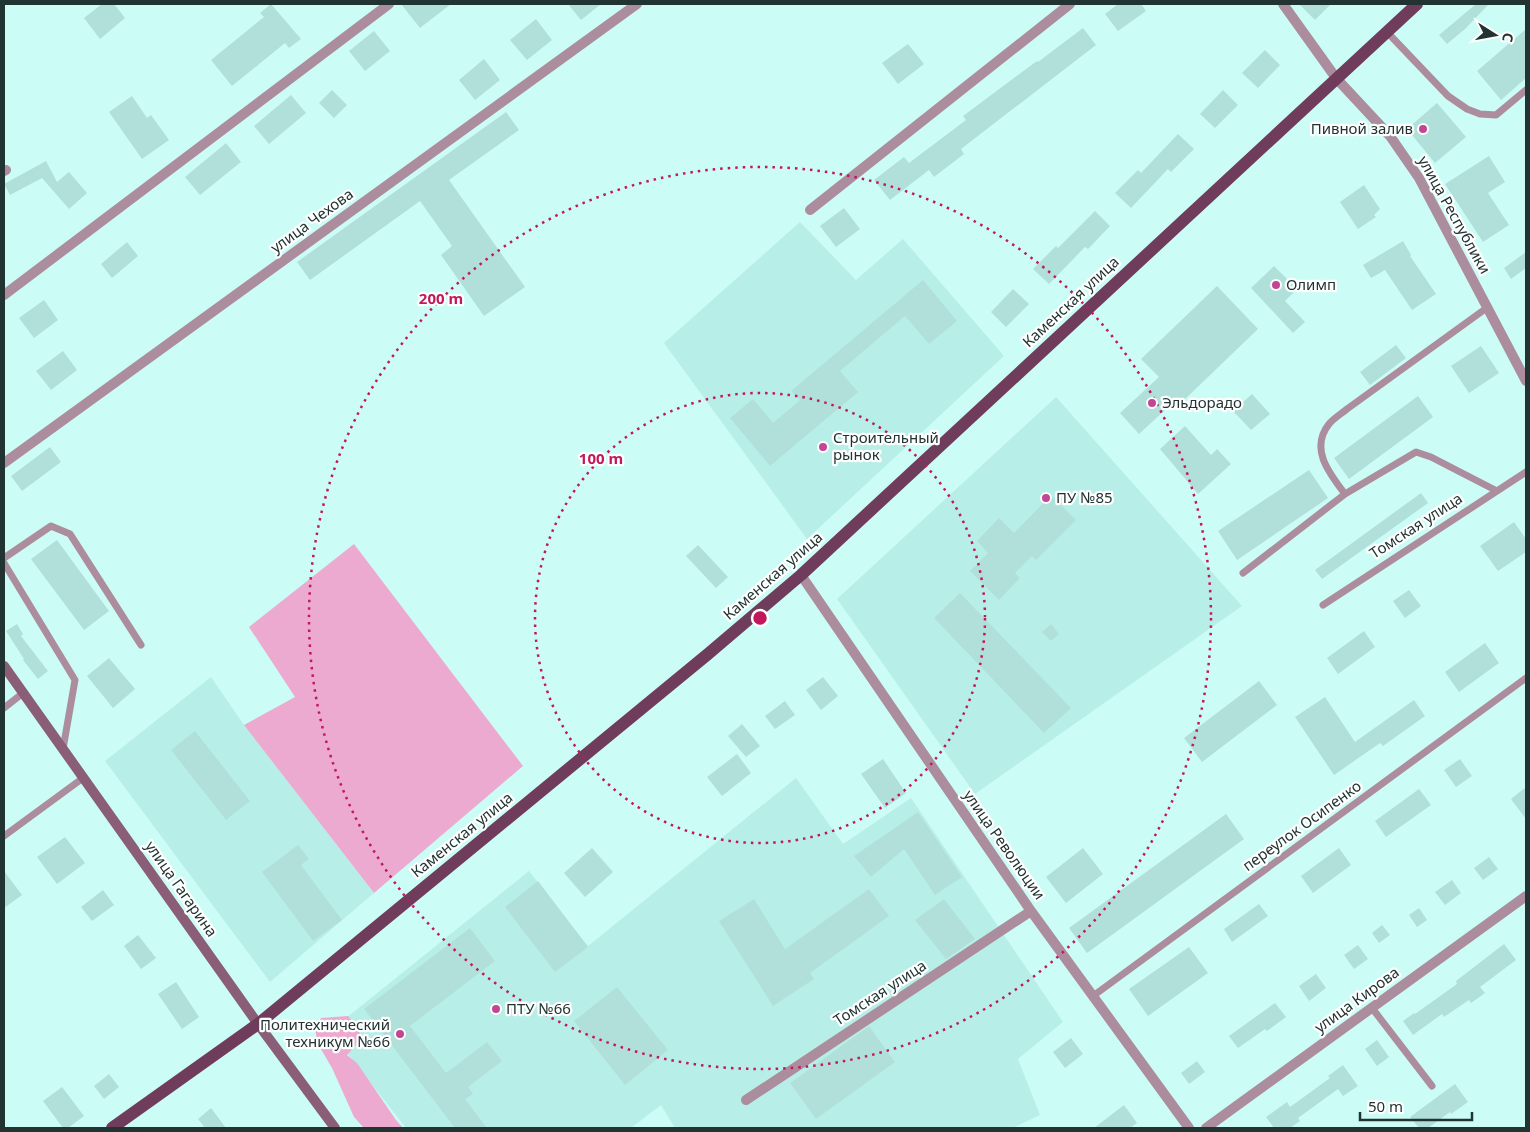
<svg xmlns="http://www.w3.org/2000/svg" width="1530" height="1132" font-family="'Noto Sans',sans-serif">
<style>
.built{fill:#b7efe8}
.green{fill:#ecaad0}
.building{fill:#b1e0da}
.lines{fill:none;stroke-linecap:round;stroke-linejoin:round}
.lane{stroke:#ac8d9e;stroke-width:7}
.street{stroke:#ac8d9e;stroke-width:10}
.secondary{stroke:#8a5e77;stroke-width:10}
.primary{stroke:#703c5b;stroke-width:12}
.ring{fill:none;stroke:#c2185b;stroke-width:2.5;stroke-dasharray:2.5 5}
.poi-dot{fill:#c24696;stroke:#fefefe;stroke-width:2}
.labels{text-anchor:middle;stroke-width:4.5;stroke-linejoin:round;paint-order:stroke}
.poi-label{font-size:15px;fill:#213432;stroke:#fefefe;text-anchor:start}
.street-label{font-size:15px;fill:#213432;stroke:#fefefe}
.centre{fill:#c2185b;stroke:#fefefe;stroke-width:2.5}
.ring-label{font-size:15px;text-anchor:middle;font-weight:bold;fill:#c2185b;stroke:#fefefe;stroke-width:4.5;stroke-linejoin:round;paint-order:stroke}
</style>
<rect width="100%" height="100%" fill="#ccfcf6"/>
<!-- built -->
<path class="built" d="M800 222 856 280 903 239 1004 356 807 539 664 343Z
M1056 397 1242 606 975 794 837 599Z
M211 677 244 725 374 893 270 982 105 761Z
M796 778 843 844 911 798 1063 1022 1018 1059 1040 1115 1013 1128H675L661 1105 631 1128H406L330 1031 529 871 588 946Z"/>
<!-- green -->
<path class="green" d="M354 544 523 766 374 893 244 725 295 697 249 627Z
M348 1016 360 1031 356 1045 347 1055 357 1063 396 1120 403 1128H364L354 1117 332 1068 318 1044 315 1029 321 1018Z"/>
<!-- building -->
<path class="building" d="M102 4H114L125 18 100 39 84 18Z
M271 4 301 39 289 48 285 43 232 86 211 60 264 17 260 13Z
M401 4H451L420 28Z
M568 4H601L581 20Z
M1118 4H1141L1146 11 1118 31 1105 14Z
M1299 4H1331L1315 20Z
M1476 4H1487L1488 5 1465 29 1447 44 1439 35Z
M536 19 552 40 527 60 510 40Z
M1083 28 1096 45 961 149 964 154 934 177 929 170 890 200 874 180 904 157 909 163 966 120 963 116 1037 61 1038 62Z
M1526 29V78L1501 100 1477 71Z
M374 31 390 51 365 71 349 51Z
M908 44 924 64 898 84 882 63Z
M1265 50 1280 65 1258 88 1242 73Z
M484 59 500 80 475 100 459 80Z
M332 90 347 105 334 118 319 103Z
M1223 90 1238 105 1215 128 1200 114Z
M291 95 306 113 269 144 254 126Z
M132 96 147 118 151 115 169 140 142 159 109 112Z
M1437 103 1466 137 1435 163 1407 129Z
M506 112 519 130 449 180 525 287 484 316 441 255 452 246 420 201 310 280 297 262Z
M1178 134 1194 149 1171 172 1168 169 1131 208 1115 193 1138 170 1141 173Z
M226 143 241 162 200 195 185 177Z
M1489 156 1505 182 1488 193 1509 225 1483 242 1445 184Z
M46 161 57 182 69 172 87 193 69 209 42 178 10 195 4 184Z
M1364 185 1380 209 1374 215 1376 217 1358 229 1340 202Z
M844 208 860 229 836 247 820 226Z
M1095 211 1110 226 1088 249 1085 247 1049 284 1033 269 1056 246 1058 248Z
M1403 241 1411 255 1410 256 1436 294 1412 310 1385 270 1371 278 1363 265Z
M127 242 138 256 112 278 101 264Z
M1526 252V268L1511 279 1504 268Z
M1274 266 1297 289 1285 301 1305 322 1293 333 1251 288Z
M923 280 957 321 929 344 905 316 840 371 858 392 770 466 730 418 753 399 773 423 800 400 791 391Z
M1217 286 1258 329 1182 402 1178 398 1139 434 1120 413 1159 377 1141 359Z
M1013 289 1029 304 1006 327 991 312Z
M44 300 58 320 34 338 19 318Z
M1396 345 1406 358 1370 385 1360 372Z
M1481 346 1499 373 1469 393 1451 366Z
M63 351 77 370 51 390 36 371Z
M1252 394 1270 414 1251 430 1233 411Z
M1418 396 1433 417 1349 479 1334 458Z
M1185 426 1211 455 1217 449 1231 464 1198 494 1160 449Z
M50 447 61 462 22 491 11 476Z
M1309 470 1328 498 1237 560 1218 531Z
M1421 493 1428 503 1322 579 1315 570Z
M1051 495 1076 520 1036 560 1032 556 1015 573 1020 578 999 600 970 571 988 553 977 541 999 518 1014 533Z
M1514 522 1526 539V552L1498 571 1480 546Z
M57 540 109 611 84 630 31 559Z
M698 545 728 577 716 588 686 556Z
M1409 590 1421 606 1405 618 1393 601Z
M960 593 1071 708 1044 733 934 618Z
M17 624 23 634 21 636 48 671 38 679 23 660 24 659 6 631Z
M1051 624 1059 634 1051 641 1042 632Z
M1364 631 1375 647 1338 674 1327 658Z
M1485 643 1499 663 1459 692 1445 672Z
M109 658 135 689 113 708 87 676Z
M823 677 838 696 821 710 806 690Z
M1259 681 1277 705 1202 762 1184 738Z
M1325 697 1355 742 1414 700 1425 716 1383 746 1380 743 1334 775 1295 717Z
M785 701 795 715 775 729 765 716Z
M742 724 760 746 746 757 728 736Z
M195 731 250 801 226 820 171 750Z
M737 754 751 773 722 796 707 777Z
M883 759 906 793 885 808 861 774Z
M1460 759 1472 776 1456 787 1444 770Z
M1526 787V819L1511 799Z
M1419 789 1431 805 1386 837 1375 821Z
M918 812 962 877 935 895 904 849 871 877 854 856Z
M1226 814 1244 839 1087 953 1069 928Z
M65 837 85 863 57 884 37 857Z
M298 845 309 859 301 865 342 920 313 941 262 872Z
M592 848 613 872 585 897 564 873Z
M1083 848 1103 874 1066 903 1046 877Z
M1339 848 1351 865 1313 893 1301 876Z
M1489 857 1498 869 1483 880 1474 868Z
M4 871 22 895 4 908Z
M1452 880 1461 893 1445 905 1435 892Z
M538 881 588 947 555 972 505 907Z
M869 889 889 916 810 973 814 979 773 1006 719 921 754 899 785 949Z
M103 890 114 905 92 921 81 907Z
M944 899 975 939 946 959 915 920Z
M1259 904 1268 916 1232 942 1224 929Z
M1419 908 1427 920 1417 927 1409 915Z
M1382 925 1390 935 1379 943 1372 933Z
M470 928 495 961 410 1026 446 1073 487 1042 502 1061 468 1087 473 1094 465 1099 487 1128H455L364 1009Z
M138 935 156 958 141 969 124 946Z
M1504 944 1516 960 1480 987 1485 993 1471 1003 1469 1000 1444 1017 1442 1014 1413 1035 1403 1021 1414 1013 1415 1014 1457 984 1456 981Z
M1358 945 1368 959 1354 969 1344 955Z
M1189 947 1208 973 1148 1016 1129 989Z
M1316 974 1326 988 1309 1001 1299 986Z
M176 982 199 1017 182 1029 158 994Z
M617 987 668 1050 625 1085 574 1021Z
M1275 1003 1286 1017 1267 1031 1265 1029 1238 1048 1229 1036Z
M869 1026 895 1062 816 1119 790 1083Z
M1071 1038 1083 1054 1065 1068 1053 1052Z
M1377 1040 1389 1057 1377 1066 1365 1049Z
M1197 1061 1205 1072 1189 1084 1181 1073Z
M1343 1065 1358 1086 1343 1096 1338 1089 1298 1118 1300 1121 1290 1128H1274L1266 1117 1287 1102 1290 1107 1330 1078 1328 1076Z
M109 1074 119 1087 104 1099 94 1086Z
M1455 1084 1468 1102 1451 1114 1450 1112 1428 1128H1419L1410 1117Z
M62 1087 84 1116 68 1128H63L43 1101Z
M1124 1105 1137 1123 1130 1128H1094Z
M211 1108 226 1128H205L198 1119Z"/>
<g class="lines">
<!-- lane -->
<path class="lane" d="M1387 32 1448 96 1467 109 1480 114 1496 115 1526 90
M1345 494C1330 474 1309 449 1329 424 1334 418 1341 414 1347 409L1488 307
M4 558 51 526 70 534 141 645
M4 563 75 680 63 749
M1243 573 1345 494 1416 452 1431 457 1497 491
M1323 605 1526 472
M4 708 23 693
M4 836 83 778
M1093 996 1526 678
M1372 1008 1432 1086"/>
<!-- street -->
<path class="street" d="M1283 4 1336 78 1390 136 1419 178 1526 381
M4 171 6 170
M810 210 1070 4
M4 295 389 4
M4 463 637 4
M801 575 1031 911 1189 1128
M746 1100 1031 911
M1206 1128 1526 896"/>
<!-- secondary -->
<path class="secondary" d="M4 666 258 1024 335 1128"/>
<!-- primary -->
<path class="primary" d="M112 1128 258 1024 708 654 801 575 1417 4"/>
</g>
<!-- distance rings -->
<g class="ring">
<circle cx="760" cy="618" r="225"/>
<circle cx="760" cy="618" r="451"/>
</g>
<!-- markers -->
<g class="poi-dot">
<circle cx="1423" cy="129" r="5"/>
<circle cx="1276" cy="285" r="5"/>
<circle cx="1152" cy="403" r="5"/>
<circle cx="823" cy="447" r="5"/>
<circle cx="1046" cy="498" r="5"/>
<circle cx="496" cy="1009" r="5"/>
<circle cx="400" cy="1034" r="5"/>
</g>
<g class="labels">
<!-- poi labels -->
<g class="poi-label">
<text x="1413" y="134" text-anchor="end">Пивной залив</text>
<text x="1286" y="290">Олимп</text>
<text x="1162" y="408">Эльдорадо</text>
<text x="833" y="443">Строительный<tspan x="833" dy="17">рынок</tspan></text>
<text x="1056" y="503">ПУ №85</text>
<text x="506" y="1014">ПТУ №66</text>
<text x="390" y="1030" text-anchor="end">Политехнический<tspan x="390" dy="17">техникум №66</tspan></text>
</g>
<!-- street labels -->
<g class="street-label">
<text transform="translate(1454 215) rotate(61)" y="5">улица Республики</text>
<text transform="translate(312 221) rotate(-36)" y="5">улица Чехова</text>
<text transform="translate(1071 302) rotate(-43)" y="5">Каменская улица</text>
<text transform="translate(1416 526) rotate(-33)" y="5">Томская улица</text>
<text transform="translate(773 576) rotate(-41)" y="5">Каменская улица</text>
<text transform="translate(1302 826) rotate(-36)" y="5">переулок Осипенко</text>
<text transform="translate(462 835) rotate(-39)" y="5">Каменская улица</text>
<text transform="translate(1004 845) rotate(55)" y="5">улица Революции</text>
<text transform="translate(181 889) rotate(55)" y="5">улица Гагарина</text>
<text transform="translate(880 993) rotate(-33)" y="5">Томская улица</text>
<text transform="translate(1357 1000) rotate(-36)" y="5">улица Кирова</text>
</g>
</g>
<circle cx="760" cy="618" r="8" class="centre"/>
<g class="ring-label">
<text x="441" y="304">200 m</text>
<text x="601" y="464">100 m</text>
</g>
<!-- border -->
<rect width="1530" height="1132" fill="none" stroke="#213432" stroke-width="10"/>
<!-- north arrow -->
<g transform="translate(1495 35) rotate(101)" stroke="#fefefe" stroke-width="4" paint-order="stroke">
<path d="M0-4L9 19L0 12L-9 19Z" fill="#213432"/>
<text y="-8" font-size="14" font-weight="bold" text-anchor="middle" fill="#213432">С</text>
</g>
<!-- scale -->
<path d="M1360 1112v8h112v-8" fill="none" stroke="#213432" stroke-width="2.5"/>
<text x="1368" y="1112" font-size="15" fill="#213432" stroke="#fefefe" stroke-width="4" paint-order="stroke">50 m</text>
</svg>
